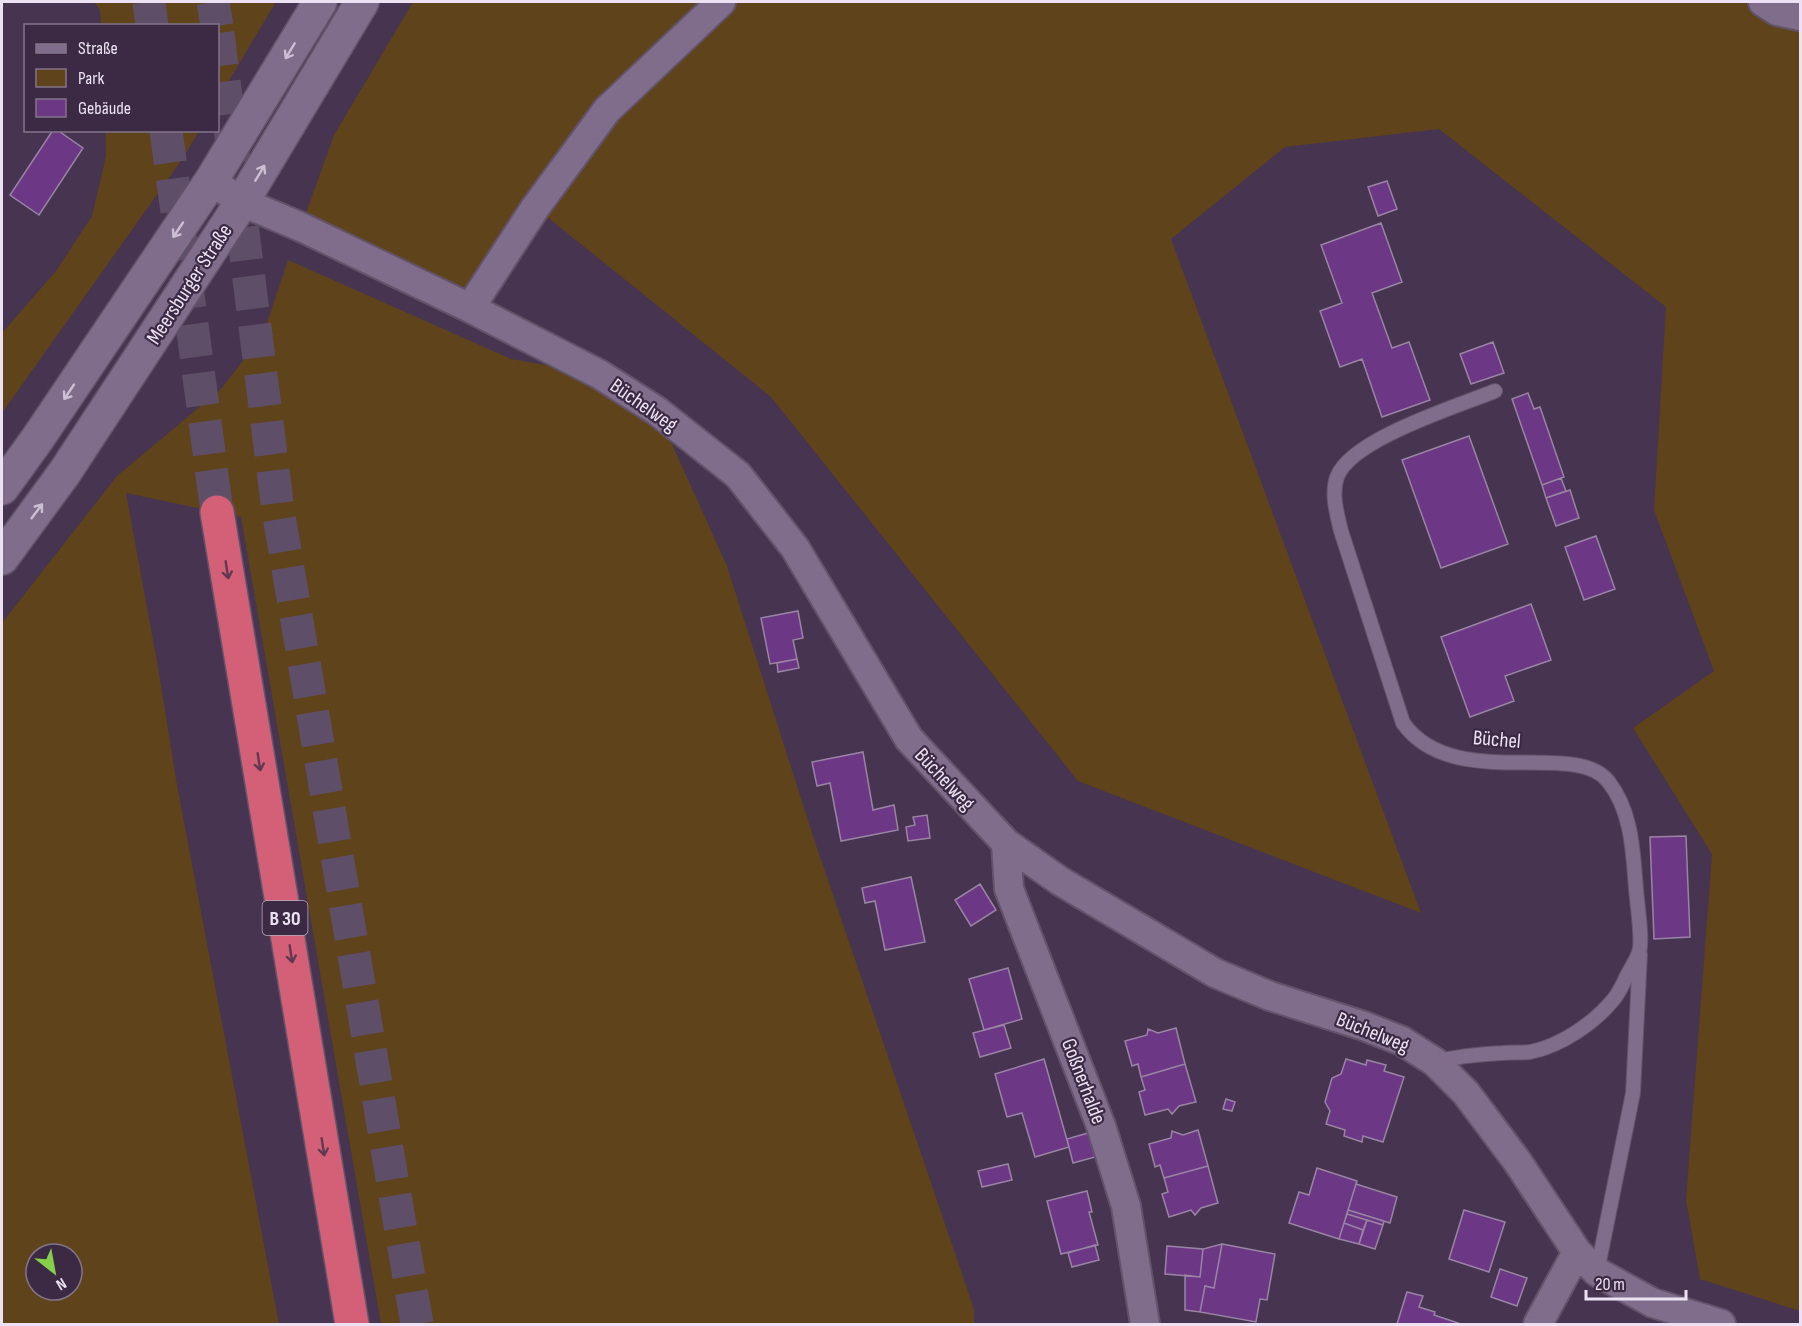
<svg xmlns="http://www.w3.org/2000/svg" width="1802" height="1326" font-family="'Sofia Sans Condensed',sans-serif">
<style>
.green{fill:#5f431b;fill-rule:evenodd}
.building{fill:#6c3885;stroke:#9984a4;stroke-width:1.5}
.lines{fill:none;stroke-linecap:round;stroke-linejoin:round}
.trunk-tunnel{stroke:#5f4e68;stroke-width:33;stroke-dasharray:33 16;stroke-linecap:butt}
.service-casing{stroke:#62536a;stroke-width:16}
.minor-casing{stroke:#62536a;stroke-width:32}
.tertiary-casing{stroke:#62536a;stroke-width:36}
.trunk-casing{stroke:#62536a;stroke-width:36}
.service{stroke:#806c8b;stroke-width:14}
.minor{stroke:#806c8b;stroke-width:28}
.tertiary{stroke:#806c8b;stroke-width:33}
.trunk{stroke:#d46078;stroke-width:33}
.oneway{stroke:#ccbfd4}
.oneway2{stroke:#623852}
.labels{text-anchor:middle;stroke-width:4.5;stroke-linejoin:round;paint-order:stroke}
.shield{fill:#3c2a45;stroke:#b8abbf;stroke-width:1.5}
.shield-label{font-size:20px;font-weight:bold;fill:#ede2f3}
.street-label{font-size:21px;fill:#ede2f3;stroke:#3c2a45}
</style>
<rect width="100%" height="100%" fill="#463450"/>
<!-- green -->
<path class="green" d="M94 2H276L218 99V26L101 25 100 10Z
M413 2H1775L1800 16V1311L1700 1279 1686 1200 1712 854 1633 728 1714 671 1654 510 1666 307 1439 129 1285 147 1171 239 1421 913 1078 781 771 397 536 208 470 308 301 227 334 135Z
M106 131H199L183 158 2 413V333L56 271 92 216 106 156Z
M288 260 511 359 599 374 657 411 727 566 813 836 974 1309V1324H381L241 517 126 493 158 667 177 785 279 1324H2V623L117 476 221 389 263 335ZM36 1254H72V1290H36Z"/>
<!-- building -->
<path class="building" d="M53 130H57L83 148 39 215 10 195Z
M1387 181 1397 209 1378 216 1368 187Z
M1381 223 1402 282 1372 293 1392 348 1409 342 1430 400 1382 417 1362 359 1340 367 1320 311 1342 303 1321 245Z
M1493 342 1504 373 1471 384 1460 354Z
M1528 393 1534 409 1540 407 1564 477 1542 485 1512 399Z
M1469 436 1508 544 1441 568 1402 460Z
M1561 478 1566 491 1546 498 1542 485Z
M1570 490 1579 518 1556 526 1546 498Z
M1596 536 1615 589 1584 600 1565 547Z
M1531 604 1551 660 1505 676 1514 701 1470 717 1441 637Z
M798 611 803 638 793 640 797 659 770 664 761 618Z
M797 659 799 668 778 672 777 663Z
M863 752 873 810 894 805 898 830 841 841 830 783 817 786 812 762Z
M927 815 930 838 908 841 906 827 915 825 913 817Z
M1686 836 1690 937 1654 939 1650 837Z
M911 877 925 942 885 950 875 901 865 903 862 888Z
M980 884 996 910 971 926 955 900Z
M1008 968 1022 1019 984 1030 969 979Z
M1004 1025 1011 1048 980 1057 973 1033Z
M1176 1028 1185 1064 1141 1077 1138 1064 1132 1066 1125 1041 1147 1035 1148 1029 1158 1033Z
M1044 1059 1069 1147 1035 1157 1022 1113 1007 1117 995 1074Z
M1346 1059 1366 1065 1367 1060 1386 1065 1384 1071 1404 1077 1383 1142 1363 1136 1362 1142 1344 1136 1345 1130 1326 1124 1330 1111 1325 1102 1332 1078 1341 1074Z
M1185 1064 1196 1102 1179 1106 1172 1114 1168 1109 1145 1115 1139 1092 1145 1090 1141 1077Z
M1226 1099 1235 1102 1232 1111 1223 1109Z
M1198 1130 1208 1166 1164 1178 1160 1165 1155 1167 1149 1144 1171 1138 1172 1131 1183 1135Z
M1088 1133 1095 1157 1073 1163 1067 1139Z
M1008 1164 1012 1180 982 1187 978 1171Z
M1208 1166 1218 1203 1201 1208 1195 1215 1191 1210 1169 1217 1162 1194 1168 1192 1164 1178Z
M1317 1168 1357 1181 1339 1239 1289 1223 1299 1192 1309 1195Z
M1356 1184 1397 1197 1390 1223 1348 1210Z
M1087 1191 1092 1212H1089L1098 1245 1061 1254 1047 1201Z
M1348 1210 1384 1221 1383 1225 1347 1214Z
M1464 1210 1505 1222 1489 1272 1449 1259Z
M1347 1214 1367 1220 1363 1230 1344 1223Z
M1367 1220 1383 1225 1375 1249 1359 1244Z
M1344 1223 1363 1230 1359 1244 1339 1239Z
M1222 1244 1275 1254 1267 1300 1260 1299 1256 1322 1200 1312 1205 1286 1214 1288Z
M1222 1244 1214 1288 1205 1286 1200 1312 1185 1310V1275L1200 1277 1203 1249Z
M1095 1245 1099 1260 1072 1267 1068 1253Z
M1167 1246 1203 1249 1200 1277 1165 1274Z
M1500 1269 1527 1278 1517 1306 1491 1297Z
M1407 1292 1423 1296 1419 1307 1435 1312 1434 1315 1461 1324H1397Z"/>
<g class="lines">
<!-- trunk-tunnel -->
<path class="trunk-tunnel" d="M149 2 152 26
M213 2 217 26
M218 33 278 510 417 1324
M166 130 217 512"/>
<defs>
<path id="service" d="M1435 1062C1458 1056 1480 1054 1503 1053 1511 1052 1521 1053 1530 1052 1561 1046 1594 1023 1613 1000 1620 992 1624 981 1629 972 1632 966 1637 959 1639 952 1643 942 1637 902 1636 889 1633 852 1632 811 1608 781 1574 739 1453 793 1403 723L1341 531C1337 514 1331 494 1337 477 1351 439 1458 406 1495 391
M1597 1272 1633 1093 1640 954"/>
<path id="minor" d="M1763 2 1777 11 1800 16
M211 181 242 202 301 227 470 308 599 374 657 411 738 475 795 548 909 739 1006 843 1060 881 1215 973 1270 996 1364 1026 1402 1041 1435 1062 1466 1093 1517 1161 1577 1252 1597 1272 1653 1303 1721 1324
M470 308 535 208 607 110 721 2
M1006 843 1009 889 1101 1126 1126 1206 1145 1324
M1538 1324 1577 1252"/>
<path id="tertiary" d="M2 488 38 438 211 181 320 2
M2 558 65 472 242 202 362 2"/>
<path id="trunk" d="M217 512 352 1324"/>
</defs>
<!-- service casing -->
<use href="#service" class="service-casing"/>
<!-- minor casing -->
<use href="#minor" class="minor-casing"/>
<!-- tertiary casing -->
<use href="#tertiary" class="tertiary-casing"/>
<!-- trunk casing -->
<use href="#trunk" class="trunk-casing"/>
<!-- service -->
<use href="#service" class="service"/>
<!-- minor -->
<use href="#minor" class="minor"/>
<!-- tertiary -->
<use href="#tertiary" class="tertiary"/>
<!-- trunk -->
<use href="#trunk" class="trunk"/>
</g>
<!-- one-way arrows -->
<defs><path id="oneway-shaft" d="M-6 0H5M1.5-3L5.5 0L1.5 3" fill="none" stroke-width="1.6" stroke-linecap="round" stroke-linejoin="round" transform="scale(1.5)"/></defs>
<g class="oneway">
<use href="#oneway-shaft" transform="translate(290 51) rotate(121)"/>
<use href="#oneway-shaft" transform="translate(260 173) rotate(-59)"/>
<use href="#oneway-shaft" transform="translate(178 230) rotate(124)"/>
<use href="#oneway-shaft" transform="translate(69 392) rotate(124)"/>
<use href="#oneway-shaft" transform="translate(37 511) rotate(-53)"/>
</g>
<g class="oneway2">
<use href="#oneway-shaft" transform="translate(227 570) rotate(81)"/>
<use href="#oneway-shaft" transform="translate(259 762) rotate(81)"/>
<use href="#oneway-shaft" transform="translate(291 954) rotate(81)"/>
<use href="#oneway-shaft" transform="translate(323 1147) rotate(81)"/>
</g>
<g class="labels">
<!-- shield labels -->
<rect class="shield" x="262.5" y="901" width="45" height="34" rx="4.5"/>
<g class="shield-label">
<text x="285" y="925">B 30</text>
</g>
<!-- street labels -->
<g class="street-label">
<text transform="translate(189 284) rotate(-57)" y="7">Meersburger Straße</text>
<text transform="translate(644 405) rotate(35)" y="7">Büchelweg</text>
<text transform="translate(1497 739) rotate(5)" y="7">Büchel</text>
<text transform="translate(945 779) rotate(47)" y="7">Büchelweg</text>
<text transform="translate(1373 1032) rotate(22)" y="7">Büchelweg</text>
<text transform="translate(1084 1081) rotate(69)" y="7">Goßnerhalde</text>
</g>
</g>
<!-- border -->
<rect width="1802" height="1326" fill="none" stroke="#ede2f3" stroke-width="6"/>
<!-- legend -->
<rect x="24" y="24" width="195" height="108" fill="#3c2a45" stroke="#83748b" stroke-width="1.5"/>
<rect x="36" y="44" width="30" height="9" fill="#806c8b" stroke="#83748b" stroke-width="1.5"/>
<text x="78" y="54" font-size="18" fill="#ede2f3">Straße</text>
<rect x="36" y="69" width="30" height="18" fill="#5f431b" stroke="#83748b" stroke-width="1.5"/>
<text x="78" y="84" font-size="18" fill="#ede2f3">Park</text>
<rect x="36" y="99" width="30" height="18" fill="#6c3885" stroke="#83748b" stroke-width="1.5"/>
<text x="78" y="114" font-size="18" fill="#ede2f3">Gebäude</text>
<!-- north arrow -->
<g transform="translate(54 1272) rotate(149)"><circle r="28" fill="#3c2a45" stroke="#83748b" stroke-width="1.5"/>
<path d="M0-4.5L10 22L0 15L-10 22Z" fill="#86cf4b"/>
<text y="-9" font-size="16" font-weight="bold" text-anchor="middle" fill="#ede2f3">N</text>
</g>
<!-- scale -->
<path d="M1586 1290v9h100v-9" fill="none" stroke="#ede2f3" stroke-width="3"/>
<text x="1595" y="1290" font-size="18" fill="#ede2f3" stroke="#3c2a45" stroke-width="4.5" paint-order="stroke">20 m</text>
</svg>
